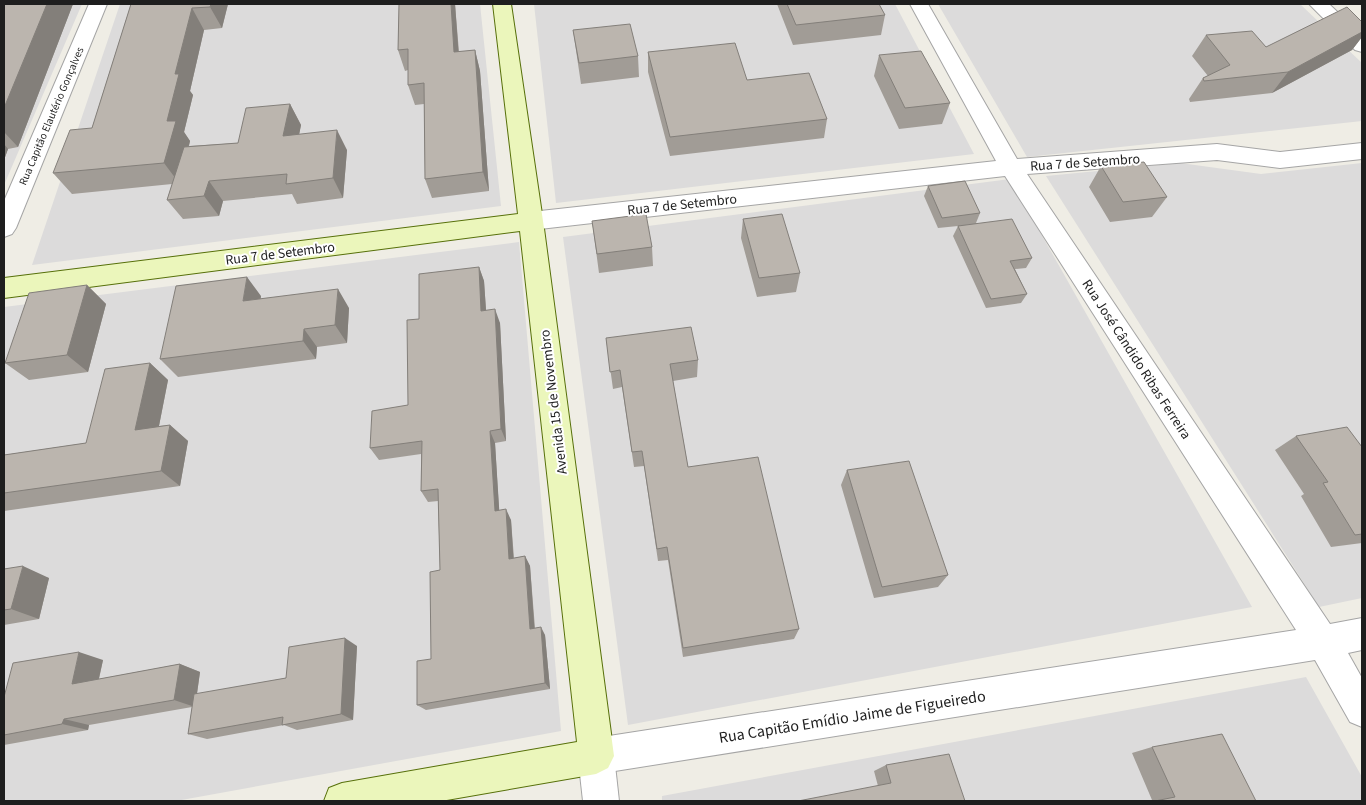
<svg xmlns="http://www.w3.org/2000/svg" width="1366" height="805" font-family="'Source Sans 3',sans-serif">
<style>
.residential{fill:#dcdbdb}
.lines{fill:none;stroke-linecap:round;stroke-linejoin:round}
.minor-casing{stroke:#a5a5a5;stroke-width:2}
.tertiary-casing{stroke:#a5a5a5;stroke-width:2}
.secondary-casing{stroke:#57700a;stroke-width:2}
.minor{fill:#fff;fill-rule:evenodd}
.tertiary{fill:#fff;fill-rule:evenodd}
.secondary{fill:#ebf6bb;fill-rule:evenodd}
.wall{fill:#a19c96}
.shaded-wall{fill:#837f7a}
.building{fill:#bbb5ae;stroke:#837f7a}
.labels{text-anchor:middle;stroke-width:4;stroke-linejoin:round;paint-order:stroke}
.far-street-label{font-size:11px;fill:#1e1e1e;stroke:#fff}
.street-label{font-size:14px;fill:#1e1e1e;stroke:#fff}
.near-street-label{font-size:16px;fill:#1e1e1e;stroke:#fff}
</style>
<rect width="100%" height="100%" fill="#efede5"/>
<!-- residential -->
<path class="residential" d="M4 4H82L4 185Z
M120 4H480L501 206 32 265Z
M534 4H895L974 154 556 203Z
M938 4H1300L1362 63V121L1027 157Z
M1180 163 1261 174 1362 163V598L1319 607 1046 176Z
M1010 179 1252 607 628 725 563 237Z
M519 242 561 731 176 801H4V307Z
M1306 677 1362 777V801H662V796Z"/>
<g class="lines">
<defs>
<path id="minor" d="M89 4H107L16 228 12 234 4 237V201Z
M910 4H928L1017 159 1217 144 1280 152 1362 143V159L1280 168 1217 160 1027 174 1330 624 1362 618V650L1348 653 1362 678V727L1350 722 1315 660 596 774 584 768 578 756 584 744 596 738 1296 630 1005 176 531 230 523 227 519 221 523 215 531 212 996 161Z
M1309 4H1329L1362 35V52L1355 50Z"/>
<path id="tertiary" d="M596 738 608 744 614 756 619 801H583L578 756 584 744Z"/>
<path id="secondary" d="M493 4H511L543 221 614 756 608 768 596 774 441 801H324L329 788 342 783 577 742 520 231 4 298V278L518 214Z"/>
</defs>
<!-- minor casing -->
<use href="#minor" class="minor-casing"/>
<!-- tertiary casing -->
<use href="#tertiary" class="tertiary-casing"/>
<!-- secondary casing -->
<use href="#secondary" class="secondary-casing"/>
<!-- minor -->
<use href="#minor" class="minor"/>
<!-- tertiary -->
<use href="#tertiary" class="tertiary"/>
<!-- secondary -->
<use href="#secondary" class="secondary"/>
</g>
<!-- wall -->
<path class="wall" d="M4 4H73L18 147 8 149 4 160Z
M131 4H228L222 28 204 30 190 91 193 95 184 132 190 141 189 146 238 143 290 104 301 125 299 134 347 150 343 198 297 204 292 194 223 201 219 216 183 219 167 200 172 184 72 194 53 173 92 128Z
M399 4H455L459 52 475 50 480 71 489 191 432 198 425 179 424 104 415 105 408 85V70L405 71 398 50Z
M777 4H879L885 15 881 35 793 45Z
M1362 22V37L1352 50 1272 93 1190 102 1189 99 1203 78 1208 76 1192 56 1206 35 1266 47Z
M573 30 638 56 639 77 581 84Z
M648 52 747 80 827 119 824 138 670 156 648 72Z
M879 55 950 103 942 124 899 129 874 76Z
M1101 166 1167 197 1152 217 1110 222 1089 187Z
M928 186 980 213 976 223 1032 258 1026 268 1015 269 1027 294 1021 303 986 308 953 236 958 226 938 228 924 196Z
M743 219 800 273 796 292 757 297 741 238Z
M592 221 652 247 653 266 599 273Z
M479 267 484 281 486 310 500 323 506 441 495 443 499 510 511 520 514 558 525 556 530 566 535 628 545 635 550 689 426 710 417 705 431 659 440 570 438 501 428 502 421 491V454L379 460 370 448 408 405Z
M87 285 106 304 88 372 29 380 5 363Z
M261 296 260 299 349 308 347 343 317 347 316 359 178 377 160 359Z
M606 338 698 360 697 377 673 381 688 467 799 629 794 639 683 657 668 560 658 561 644 466 634 467 622 387 613 389Z
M150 363 168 380 159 426 170 425 188 441 180 486 4 511V455L86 443Z
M1296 436 1362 447V543L1331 547 1301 496 1304 494 1275 450Z
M847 470 948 575 938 587 874 598 841 485Z
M4 569 49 578 39 619 4 625Z
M357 646 353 720 297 730 284 725 207 739 188 734 192 707 89 725 88 730 4 745V697L103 660 99 679 180 664 200 672 197 694 286 678Z
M1152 747 1256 801H1147L1152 800 1132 753Z
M886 765 965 801 878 786 874 771Z"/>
<!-- shaded-wall -->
<path class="shaded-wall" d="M47 4H73L18 147 4 132V108Z
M211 4H228L222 28 210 7Z
M451 4H455L460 73 454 52Z
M192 8 204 30 190 91 193 95 184 132 190 141 179 183 164 163 167 121 175 74Z
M1362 32V37L1352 50 1272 93 1288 72Z
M475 50 480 71 489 191 483 172Z
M290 104 301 125 295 156 283 136Z
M337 130 347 150 343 198 333 178Z
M4 144 8 149 4 160Z
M209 181 223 201 219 216 204 196Z
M479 267 484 281 487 325 481 311Z
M247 277 261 296 258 320 243 301Z
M87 285 106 304 88 372 67 355Z
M338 289 349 308 347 343 335 325Z
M495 309 500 323 506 441 501 429Z
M304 329 317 347 316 359 303 341Z
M150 363 168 380 155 446 135 430Z
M170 425 188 441 180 486 161 471Z
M490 431 495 443 500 522 495 511Z
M506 509 511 520 514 568 509 559Z
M525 556 530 566 535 637 530 629Z
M23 566 49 578 39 619 11 609Z
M541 627 545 635 550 689 545 683Z
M345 638 357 646 353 720 341 714Z
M79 652 103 660 96 691 72 684Z
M180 664 200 672 195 707 174 700Z
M64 719 89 725 88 730 62 724Z"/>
<!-- building -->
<path class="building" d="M4 4H47L4 108Z
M131 4H211L210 7 192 8 175 74H179L167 121H176L164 163 53 173 70 130 92 128Z
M399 4H451L454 52 475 50 483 172 425 179 424 83 408 85V49L398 50Z
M787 4H879L885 15 796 25Z
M1347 7 1362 22V32L1288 72 1204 81 1203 78 1230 65 1206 35 1252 31 1266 47Z
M630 24 638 56 579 63 573 30Z
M735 43 747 80 809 73 827 119 670 137 648 52Z
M921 51 950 103 905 108 879 55Z
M290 104 283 136 337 130 333 178 286 184 287 174 209 181 204 196 167 200 184 147 238 143 246 108Z
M1144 162 1167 197 1123 202 1101 166Z
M965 181 980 213 942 218 928 186Z
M646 214 652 247 597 254 592 221Z
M782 214 800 273 759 278 743 219Z
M1012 219 1032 258 1010 261 1027 294 991 299 958 226Z
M479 267 481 311 495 309 501 429 490 431 495 511 506 509 509 559 525 556 530 629 541 627 545 683 417 705V661L431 659 430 572 440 570 438 489 421 491 422 441 370 448 372 411 408 405 407 320 419 319V274Z
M247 277 243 301 338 289 335 325 304 329 303 341 160 359 176 286Z
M87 285 67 355 5 363 29 293Z
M691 327 698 360 670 364 688 467 758 457 799 629 683 648 667 547 657 549 642 451 632 452 620 370 610 372 606 338Z
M150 363 135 430 170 425 161 471 4 493V455L86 443 105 369Z
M1347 427 1362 447V534L1355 535 1323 483 1328 482 1296 436Z
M909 461 948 575 882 587 847 470Z
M23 566 11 609 4 610V569Z
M345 638 341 714 282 725 283 717 188 734 194 694 286 678 289 647Z
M79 652 72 684 180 664 174 700 64 719 62 724 4 735V697L13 663Z
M1222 734 1256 801H1155L1175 797 1152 747Z
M949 754 965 801H798L891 783 886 765Z"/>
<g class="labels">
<!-- far-street labels -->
<g class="far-street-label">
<text transform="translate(51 116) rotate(-67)" y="4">Rua Capitão Elautério Gonçalves</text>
</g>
<!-- street labels -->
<g class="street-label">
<text transform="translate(1085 162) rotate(-4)" y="5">Rua 7 de Setembro</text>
<text transform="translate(682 204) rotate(-6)" y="5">Rua 7 de Setembro</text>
<text transform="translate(280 253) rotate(-7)" y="5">Rua 7 de Setembro</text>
<text transform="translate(1137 359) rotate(57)" y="5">Rua José Cândido Ribas Ferreira</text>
<text transform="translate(553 402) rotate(-97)" y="5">Avenida 15 de Novembro</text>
</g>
<!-- near-street labels -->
<g class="near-street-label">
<text transform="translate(852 716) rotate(-9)" y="6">Rua Capitão Emídio Jaime de Figueiredo</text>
</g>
</g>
<!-- border -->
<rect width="1366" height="805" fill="none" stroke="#1e1e1e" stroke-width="10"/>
</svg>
